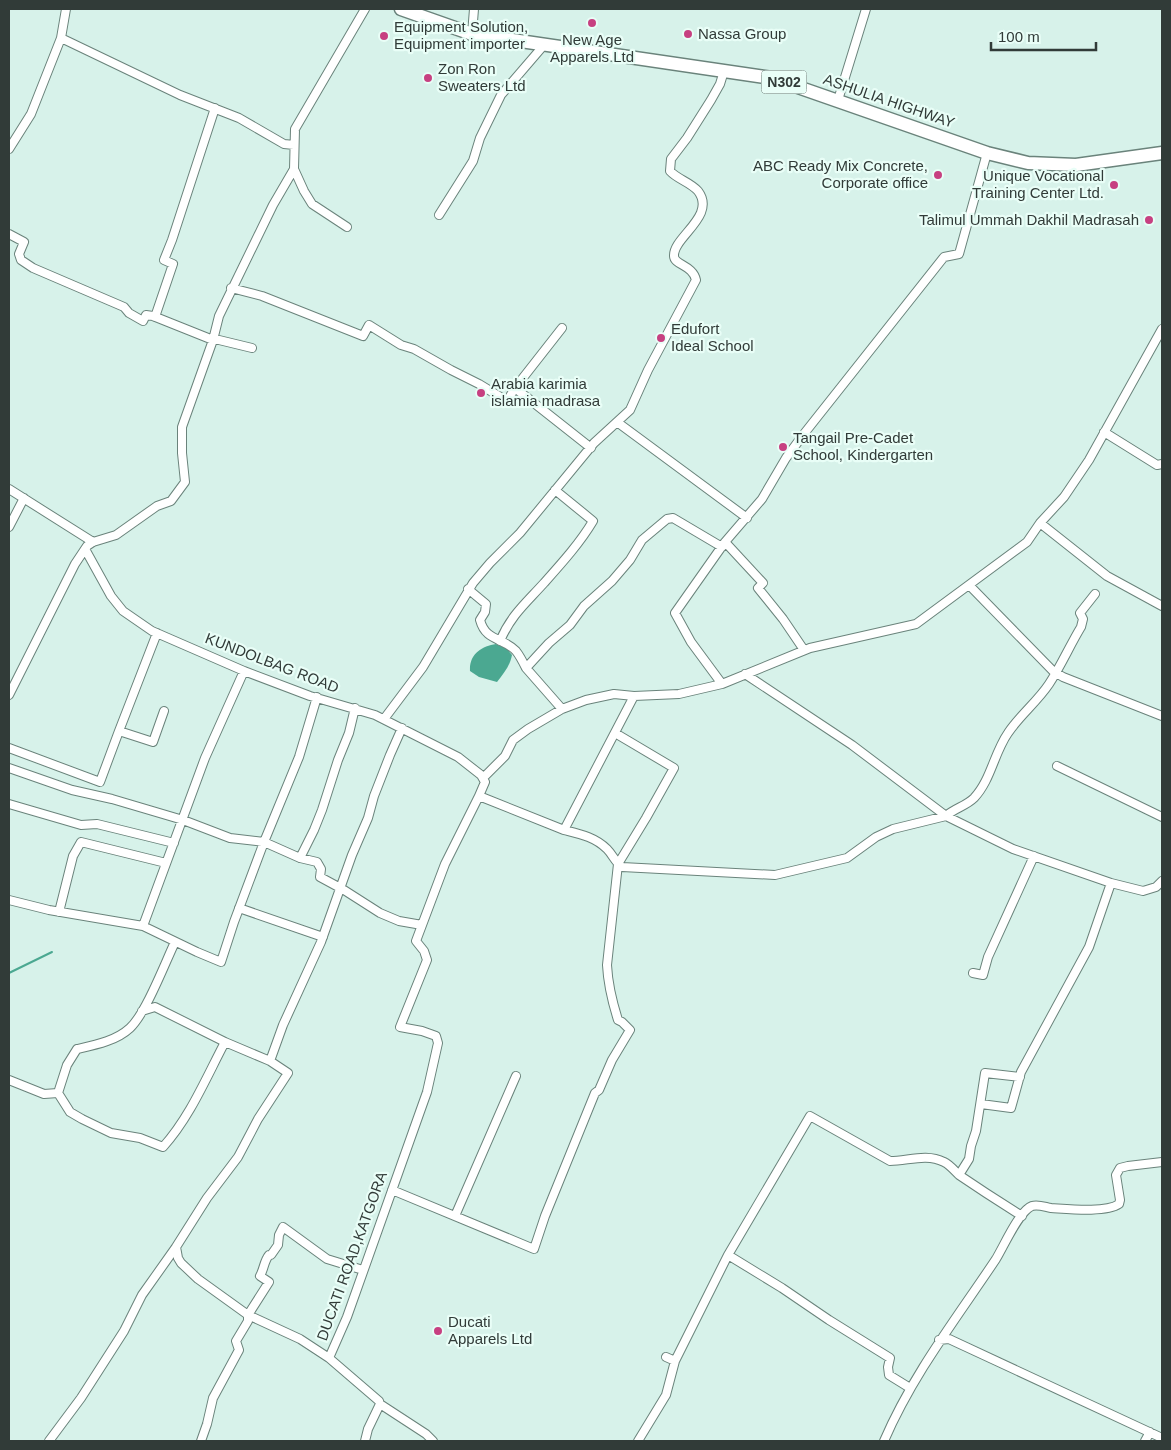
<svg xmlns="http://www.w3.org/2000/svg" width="1171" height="1450" font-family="Arial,sans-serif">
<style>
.water{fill:#4ba891}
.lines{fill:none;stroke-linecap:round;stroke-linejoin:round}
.stream{stroke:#4ba891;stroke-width:2}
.minor-casing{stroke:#6a837b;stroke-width:10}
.trunk-casing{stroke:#6a837b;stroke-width:15}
.minor{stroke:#fff;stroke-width:8}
.trunk{stroke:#fff;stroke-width:12}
.poi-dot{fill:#c74081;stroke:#e9fef7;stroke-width:2}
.labels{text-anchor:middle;stroke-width:4.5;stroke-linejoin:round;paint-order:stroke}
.shield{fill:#e9fef7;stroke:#687671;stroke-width:1}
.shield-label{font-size:14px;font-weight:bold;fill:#313b38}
.poi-label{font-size:15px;fill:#313b38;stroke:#e9fef7;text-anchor:start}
.street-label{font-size:15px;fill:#313b38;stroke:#e9fef7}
</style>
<rect width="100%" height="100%" fill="#d7f2ea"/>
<!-- water -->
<path class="water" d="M496 644 507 649 512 655C510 666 504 673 497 682L479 677 470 671C469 654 482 646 496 644Z"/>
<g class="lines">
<!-- stream -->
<path class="stream" d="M9 973 52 952"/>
<defs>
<path id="minor" d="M472 34 474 9
M61 38 180 95 239 118 284 144 294 145
M838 100 866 9
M9 149 31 114 61 38 66 9
M294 169 304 191 312 204 347 227
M439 215 473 161 480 138 501 95 544 45
M9 234 24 242 19 254 21 260 33 268 124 307 129 313 143 321 146 315 153 316 213 340H219L252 348
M231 288 262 296 363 336 369 325 401 345 414 349 451 370 479 384 507 401 515 388
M155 317 173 264 164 260 172 240 215 108
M562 328 515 388 591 448
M617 422 747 518
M1104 432 1157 465 1162 464
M9 489 93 542
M1040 523 1107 576 1162 606
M9 527 24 498
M725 542 763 583 758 588 783 619 804 650
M85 549 111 596 123 611 152 631 244 671 310 696 375 715 458 757 481 775 485 782 479 796
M969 585 1053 671 1063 677 1162 716
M468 589 486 604 485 612 480 620C486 642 503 637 516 651 520 656 523 662 526 668
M500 641C511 615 526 603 544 583 561 564 580 543 593 521L555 490
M745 674 852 745 946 816C955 808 966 806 974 798 991 780 994 753 1008 733 1020 715 1037 702 1049 684 1061 666 1070 645 1081 627L1083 619 1080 613 1095 594
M722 684 691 642 675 613 725 542 762 499 786 458 803 435 944 257 959 254 987 153
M9 695 75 564 87 546 93 542 116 535 157 506 171 501 185 482 182 453V427L213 340 219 316 273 205 294 169 295 129 365 9
M562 709 526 668 549 643 570 625 584 606 612 581 630 560 642 540 667 519 673 518 722 547
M384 719 423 667 473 583 490 563 520 533 594 443 630 410 648 370 696 280C693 265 674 265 674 256 673 237 717 216 698 191 690 182 677 179 670 171L671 159 687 138 711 100 720 84 724 71
M119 731 157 633
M9 748 100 782 119 731 153 742 164 711
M1057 766 1162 817
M9 768 72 790 112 799 183 820 230 838 264 842 300 858 317 862 321 869 320 877 344 890 380 913 399 921 422 925
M483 778 505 756 513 740 528 729 562 709 586 700 614 694 634 696
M9 804 81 825 97 824 174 843
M564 830C580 834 595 837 607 849 613 855 615 862 622 867L775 875 847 858 876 837 893 829 946 816 1013 849 1111 883 1143 891 1156 887 1162 881
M300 858 314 830 322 810 338 760 349 733 355 708
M9 900 49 910 143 926 197 952 221 962 234 922 264 842 299 757 317 697
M239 908 323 937
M59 912 73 856 81 842 166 863
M143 926 205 758 244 671
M973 973 983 975 988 957 1034 856
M142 1011 155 1007 225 1042 270 1061
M1020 1077 985 1073 976 1131 971 1146 969 1159 959 1175 986 1193 1022 1216
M9 1080 44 1094 58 1093 67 1065 77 1049C95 1045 116 1041 130 1028 146 1013 165 963 175 942
M58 1093 70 1112 82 1119 111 1133 140 1138 163 1147C190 1117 206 1078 225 1042
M981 1104 1011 1108 1021 1072 1089 947 1111 883
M392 1190 534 1249 545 1216 595 1093 599 1090 612 1060 630 1030 622 1022 618 1020C612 1001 608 985 607 965L618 864 646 818 674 768 615 733
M455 1216 516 1076
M728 1255 782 1288 829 1320 890 1358 888 1367 889 1375 910 1388
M939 1340 949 1339 1162 1438
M666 1357 675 1361 728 1255 810 1116 890 1161C908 1161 926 1153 944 1162 949 1164 955 1171 959 1175
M329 1358 300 1339 248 1315 198 1279 181 1263 178 1258 176 1247 207 1198 238 1157 258 1119 288 1073 270 1061 283 1025 321 942 352 855 368 818 374 796 390 755 402 728
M49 1441 81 1398 124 1331 142 1295 176 1247
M201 1441 207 1424 213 1398 239 1350 236 1341 248 1321V1315L269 1282 260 1276C264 1269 264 1261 269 1255H271L278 1245 279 1235 283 1227 327 1259 363 1270
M365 1441 368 1429 380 1404
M433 1441 426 1434 380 1404 379 1401 329 1358 347 1317 427 1092 438 1043 436 1036 422 1031 400 1027 427 960 424 951 416 941 445 864 479 796 564 830 634 696 679 694 722 684 810 648 916 624 1027 542 1040 523 1064 497 1089 460 1162 329
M638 1441 666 1395 675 1361
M884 1441C913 1374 956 1319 996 1259 1004 1246 1019 1211 1032 1206 1038 1204 1045 1207 1051 1208 1068 1209 1106 1213 1119 1204L1120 1200 1116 1175 1120 1168 1128 1166 1162 1162
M1145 1441 1150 1432"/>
<path id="trunk" d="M401 9 472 34 772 78 987 153 1028 163 1076 165 1162 153"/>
</defs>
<!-- minor casing -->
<use href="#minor" class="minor-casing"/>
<!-- trunk casing -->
<use href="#trunk" class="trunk-casing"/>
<!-- minor -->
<use href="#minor" class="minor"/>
<!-- trunk -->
<use href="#trunk" class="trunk"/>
</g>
<!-- markers -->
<g class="poi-dot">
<circle cx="592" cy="23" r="5"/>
<circle cx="688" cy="34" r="5"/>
<circle cx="384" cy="36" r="5"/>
<circle cx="428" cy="78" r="5"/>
<circle cx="938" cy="175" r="5"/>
<circle cx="1114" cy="185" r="5"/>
<circle cx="1149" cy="220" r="5"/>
<circle cx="661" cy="338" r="5"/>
<circle cx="481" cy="393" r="5"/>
<circle cx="783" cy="447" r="5"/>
<circle cx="438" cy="1331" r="5"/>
</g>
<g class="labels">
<!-- shield labels -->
<rect class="shield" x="761.5" y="70.5" width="45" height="23" rx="4"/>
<g class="shield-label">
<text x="784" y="87">N302</text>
</g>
<!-- poi labels -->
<g class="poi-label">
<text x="394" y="32">Equipment Solution,<tspan x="394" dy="17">Equipment importer</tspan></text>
<text x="698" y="39">Nassa Group</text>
<text x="592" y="45" text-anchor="middle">New Age<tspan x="592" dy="17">Apparels Ltd</tspan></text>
<text x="438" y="74">Zon Ron<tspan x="438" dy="17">Sweaters Ltd</tspan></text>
<text x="928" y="171" text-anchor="end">ABC Ready Mix Concrete,<tspan x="928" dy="17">Corporate office</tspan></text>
<text x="1104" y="181" text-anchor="end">Unique Vocational<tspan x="1104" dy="17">Training Center Ltd.</tspan></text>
<text x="1139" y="225" text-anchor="end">Talimul Ummah Dakhil Madrasah</text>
<text x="671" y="334">Edufort<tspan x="671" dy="17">Ideal School</tspan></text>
<text x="491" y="389">Arabia karimia<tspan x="491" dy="17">islamia madrasa</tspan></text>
<text x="793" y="443">Tangail Pre-Cadet<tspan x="793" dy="17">School, Kindergarten</tspan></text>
<text x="448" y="1327">Ducati<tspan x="448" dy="17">Apparels Ltd</tspan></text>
</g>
<!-- street labels -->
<g class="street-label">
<text transform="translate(889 101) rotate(19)" y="5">ASHULIA HIGHWAY</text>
<text transform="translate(272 663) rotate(21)" y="5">KUNDOLBAG ROAD</text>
<text transform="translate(352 1256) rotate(-70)" y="5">DUCATI ROAD,KATGORA</text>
</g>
</g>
<!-- border -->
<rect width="1171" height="1450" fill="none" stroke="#313b38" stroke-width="20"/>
<!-- scale -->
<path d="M991 42v8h105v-8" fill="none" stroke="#313b38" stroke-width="2.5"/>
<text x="998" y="42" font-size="15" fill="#313b38" stroke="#e9fef7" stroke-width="4" paint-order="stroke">100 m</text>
</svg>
